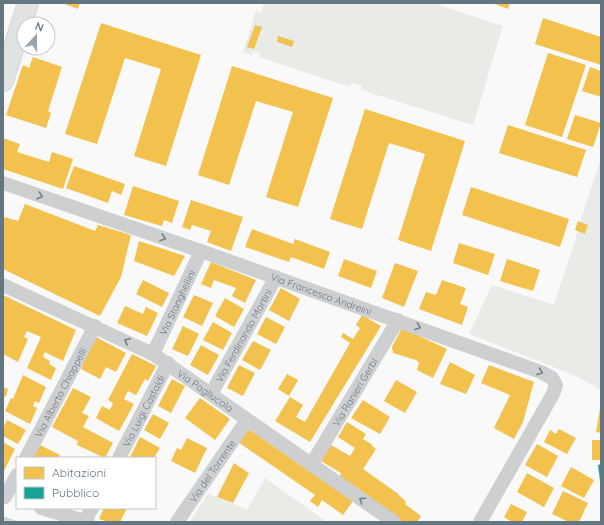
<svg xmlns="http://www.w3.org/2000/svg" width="604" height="525" font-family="Quicksand,sans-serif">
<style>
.green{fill:#e8ebe6}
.homes{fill:#f2c14e}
.public{fill:#17a398}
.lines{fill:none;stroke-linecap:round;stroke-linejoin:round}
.stream{stroke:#ced6d9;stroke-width:3.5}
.secondary-casing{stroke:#d5d6d7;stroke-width:22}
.street{stroke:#cecfd0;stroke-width:14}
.secondary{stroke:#e1e2e2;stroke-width:20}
.oneway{stroke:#707f8b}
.labels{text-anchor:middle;stroke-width:4;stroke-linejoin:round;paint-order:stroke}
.street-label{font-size:10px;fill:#657683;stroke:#fff}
</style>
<rect width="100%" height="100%" fill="#f9f9f9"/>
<!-- green -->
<path class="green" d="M264 3H433L503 26 473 125 361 90 362 86 352 83 350 87 259 57 260 54 253 51 252 55 243 52 256 11 261 13Z
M601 158V390L576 376 469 334 492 285 554 305 578 231 584 234 588 225 580 222Z
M265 478 327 522H190L208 493 247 510Z"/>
<!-- homes -->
<path class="homes" d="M62 3H80L78 9Z
M492 3H510L508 9Z
M543 18 601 37V65L535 44Z
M101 23 201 55 166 166 134 156 161 69 125 58 97 144 65 134Z
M255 25 262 27 254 49 247 47Z
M278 36 294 41 292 47 277 42Z
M548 53 586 65 562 137 525 125Z
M33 57 62 67 48 111 51 113 46 128 6 115 23 65 29 68Z
M232 66 333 98 298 207 266 197 293 112 256 101 229 185 198 175Z
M590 67 601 71V97L582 91Z
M365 109 465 141 431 251 398 240 425 154 389 143 362 229 330 219Z
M575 115 601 123 593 147 567 139Z
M508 125 586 150 577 177 499 153Z
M3 138 20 144 17 152 49 162 52 152 73 159 63 189 3 169Z
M74 166 125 184 121 195 112 191 108 203 66 188Z
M133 186 179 201 172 223 164 220 162 226 124 215Z
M471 187 569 219 560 247 462 215Z
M191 200 243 217 231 251 207 242 211 231 192 225 190 230 182 227Z
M25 204 95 231 98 225 131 235 121 277 100 316 3 269V221L5 217 18 221Z
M578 221 588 225 585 234 575 230Z
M252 229 293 244 295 239 330 252 324 269 291 257 289 262 245 247Z
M139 241 185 256 174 276 134 261Z
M459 243 495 254 488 275 453 263Z
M344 259 377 271 371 288 338 276Z
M507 259 540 270 533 291 500 281Z
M211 262 256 280 245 303 232 296 236 288 214 280 211 288 201 284Z
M395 263 418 271 404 307 382 298Z
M143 280 169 293 162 307 136 294Z
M442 280 466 288 460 304 468 307 462 325 419 309 426 292 436 295Z
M281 288 300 299 289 321 269 310Z
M3 295 76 330 63 361 45 352 43 357 50 361 49 364 56 368 51 380 27 368 41 337 27 331 24 337 28 339 18 362 3 354Z
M194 295 213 303 202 326 183 317Z
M225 298 244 309 234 327 215 316Z
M125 306 143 314 146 307 158 313 147 336 117 323Z
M362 315 381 326 310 442 275 421 290 397 303 405 296 417 305 422 350 343 341 337 343 333 353 339 360 328 356 325Z
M266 317 285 327 276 344 257 334Z
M213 322 232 333 223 350 203 340Z
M183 326 199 334 188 356 172 349Z
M402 328 447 349 433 378 417 370 419 363 416 360 393 353 392 347Z
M96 337 126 353 116 372 106 367 100 379 81 369 83 365 81 364Z
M253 341 271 350 260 370 242 360Z
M201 345 219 355 208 375 190 365Z
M132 354 156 366 148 381 145 379 136 395 128 391 124 399 134 404 119 431 96 418 102 406 110 410 113 403 108 400Z
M450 362 475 375 466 394 440 384Z
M239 365 255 373 243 396 227 388Z
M489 365 534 382 523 422 514 439 494 428 510 395 481 383Z
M287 374 298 380 289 396 278 389Z
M23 375 46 387 39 403 35 401 33 406 37 408 30 424 5 411 11 398 13 399Z
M172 379 185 386 171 413 158 406Z
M396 380 417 392 405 413 384 401Z
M3 387 8 389 6 397 3 396Z
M73 388 91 397 82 413 89 416 83 427 113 443 105 458 77 445 78 441 52 427Z
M200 398 230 419 215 440 185 418Z
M363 400 390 417 380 434 351 418Z
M600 408H601V433L596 432Z
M153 414 169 423 160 439 144 430Z
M7 420 26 430 18 444 3 436V428Z
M347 422 366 434 363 439 373 445 372 446 376 449 363 469 397 493 406 502 405 504 421 516 417 522H403L339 478 341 473 321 461 331 445 350 456 355 448 338 437Z
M247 428 353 501 343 515 322 500 318 507 310 501 315 495 238 442Z
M559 429 576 438 567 454 544 442 550 430 556 434Z
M140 437 160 448 154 458 130 457Z
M187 438 207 448 195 473 171 461 177 448 181 450Z
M592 440H601V460H592Z
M3 442 15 449 3 473Z
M537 444 558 456 547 477 525 465Z
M40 445 60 455 58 458H33Z
M234 463 249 473 233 503 217 497Z
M571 467 594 480 584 498 561 486Z
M527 473 554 488 544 507 517 492Z
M563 491 588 503 579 522H569L552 514Z
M511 504 527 512 522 522H512L504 517Z
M104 508H127L120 522H109L99 519Z"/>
<!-- public -->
<path class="public" d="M601 464V481H600L598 465Z"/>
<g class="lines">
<!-- stream -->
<path class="stream" d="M3 518 15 522"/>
<defs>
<path id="secondary" d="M3 81 28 3"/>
</defs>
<!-- secondary casing -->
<use href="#secondary" class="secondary-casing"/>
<!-- street -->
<g class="street">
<path id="s1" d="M3 183 201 251 541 372 552 378 556 385 553 394 480 522"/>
<path id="s2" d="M3 285 153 354 394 522"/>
<path id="s3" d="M153 354 201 251"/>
<path id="s4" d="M211 394 276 277"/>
<path id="s5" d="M26 458 95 326"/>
<path id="s6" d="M119 458 168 363"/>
<path id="s7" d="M311 465 398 320"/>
<path d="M5 497 17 475"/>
<path d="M41 508 88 522"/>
<path d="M85 521 92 508"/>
<path id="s8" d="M177 522 247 420"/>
</g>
<!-- secondary -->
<use href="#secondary" class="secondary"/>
</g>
<!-- one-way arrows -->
<defs><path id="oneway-chevron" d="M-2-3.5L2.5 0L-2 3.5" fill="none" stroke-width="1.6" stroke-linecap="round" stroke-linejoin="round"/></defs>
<g class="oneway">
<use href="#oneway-chevron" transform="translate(40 196) rotate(19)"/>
<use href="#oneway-chevron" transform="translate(163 238) rotate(19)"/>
<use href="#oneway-chevron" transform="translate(418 327) rotate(20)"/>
<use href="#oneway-chevron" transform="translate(127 341) rotate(-155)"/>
<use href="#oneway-chevron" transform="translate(540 372) rotate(21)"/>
<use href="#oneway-chevron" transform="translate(362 500) rotate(-146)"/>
</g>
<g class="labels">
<!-- street labels -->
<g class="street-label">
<text dy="4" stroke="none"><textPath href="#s1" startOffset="337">Via Francesco Andreini</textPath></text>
<text dy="4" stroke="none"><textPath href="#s3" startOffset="57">Via Stanghellini</textPath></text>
<text dy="4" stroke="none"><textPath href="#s4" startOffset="67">Via Ferdinando Martini</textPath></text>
<text dy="4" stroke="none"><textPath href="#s2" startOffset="229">Via Pagliucola</textPath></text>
<text dy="4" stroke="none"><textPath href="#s5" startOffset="74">Via Alberto Chiappelli</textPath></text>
<text dy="4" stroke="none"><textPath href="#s7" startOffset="85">Via Ranieri Gerbi</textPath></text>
<text dy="4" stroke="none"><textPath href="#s6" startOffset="53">Via Luigi Castaldi</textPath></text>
<text dy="4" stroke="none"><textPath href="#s8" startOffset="62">Via del Torrente</textPath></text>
</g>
</g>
<!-- border -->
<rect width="604" height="525" fill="none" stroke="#657683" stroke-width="8"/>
<!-- legend -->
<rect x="16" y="457" width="140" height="52" fill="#ffffff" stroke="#c1c8cd"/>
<rect x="24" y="467" width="20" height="12" fill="#f2c14e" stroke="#c1c8cd"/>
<text x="52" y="477" font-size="12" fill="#657683">Abitazioni</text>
<rect x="24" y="487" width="20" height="12" fill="#17a398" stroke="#c1c8cd"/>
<text x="52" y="497" font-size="12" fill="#657683">Pubblico</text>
<!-- north arrow -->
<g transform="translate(36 36) rotate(21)"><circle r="19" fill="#ffffff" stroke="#c1c8cd"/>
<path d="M0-3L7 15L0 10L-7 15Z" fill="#99a4ac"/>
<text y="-6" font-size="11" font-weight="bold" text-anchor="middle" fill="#657683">N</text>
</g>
</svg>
